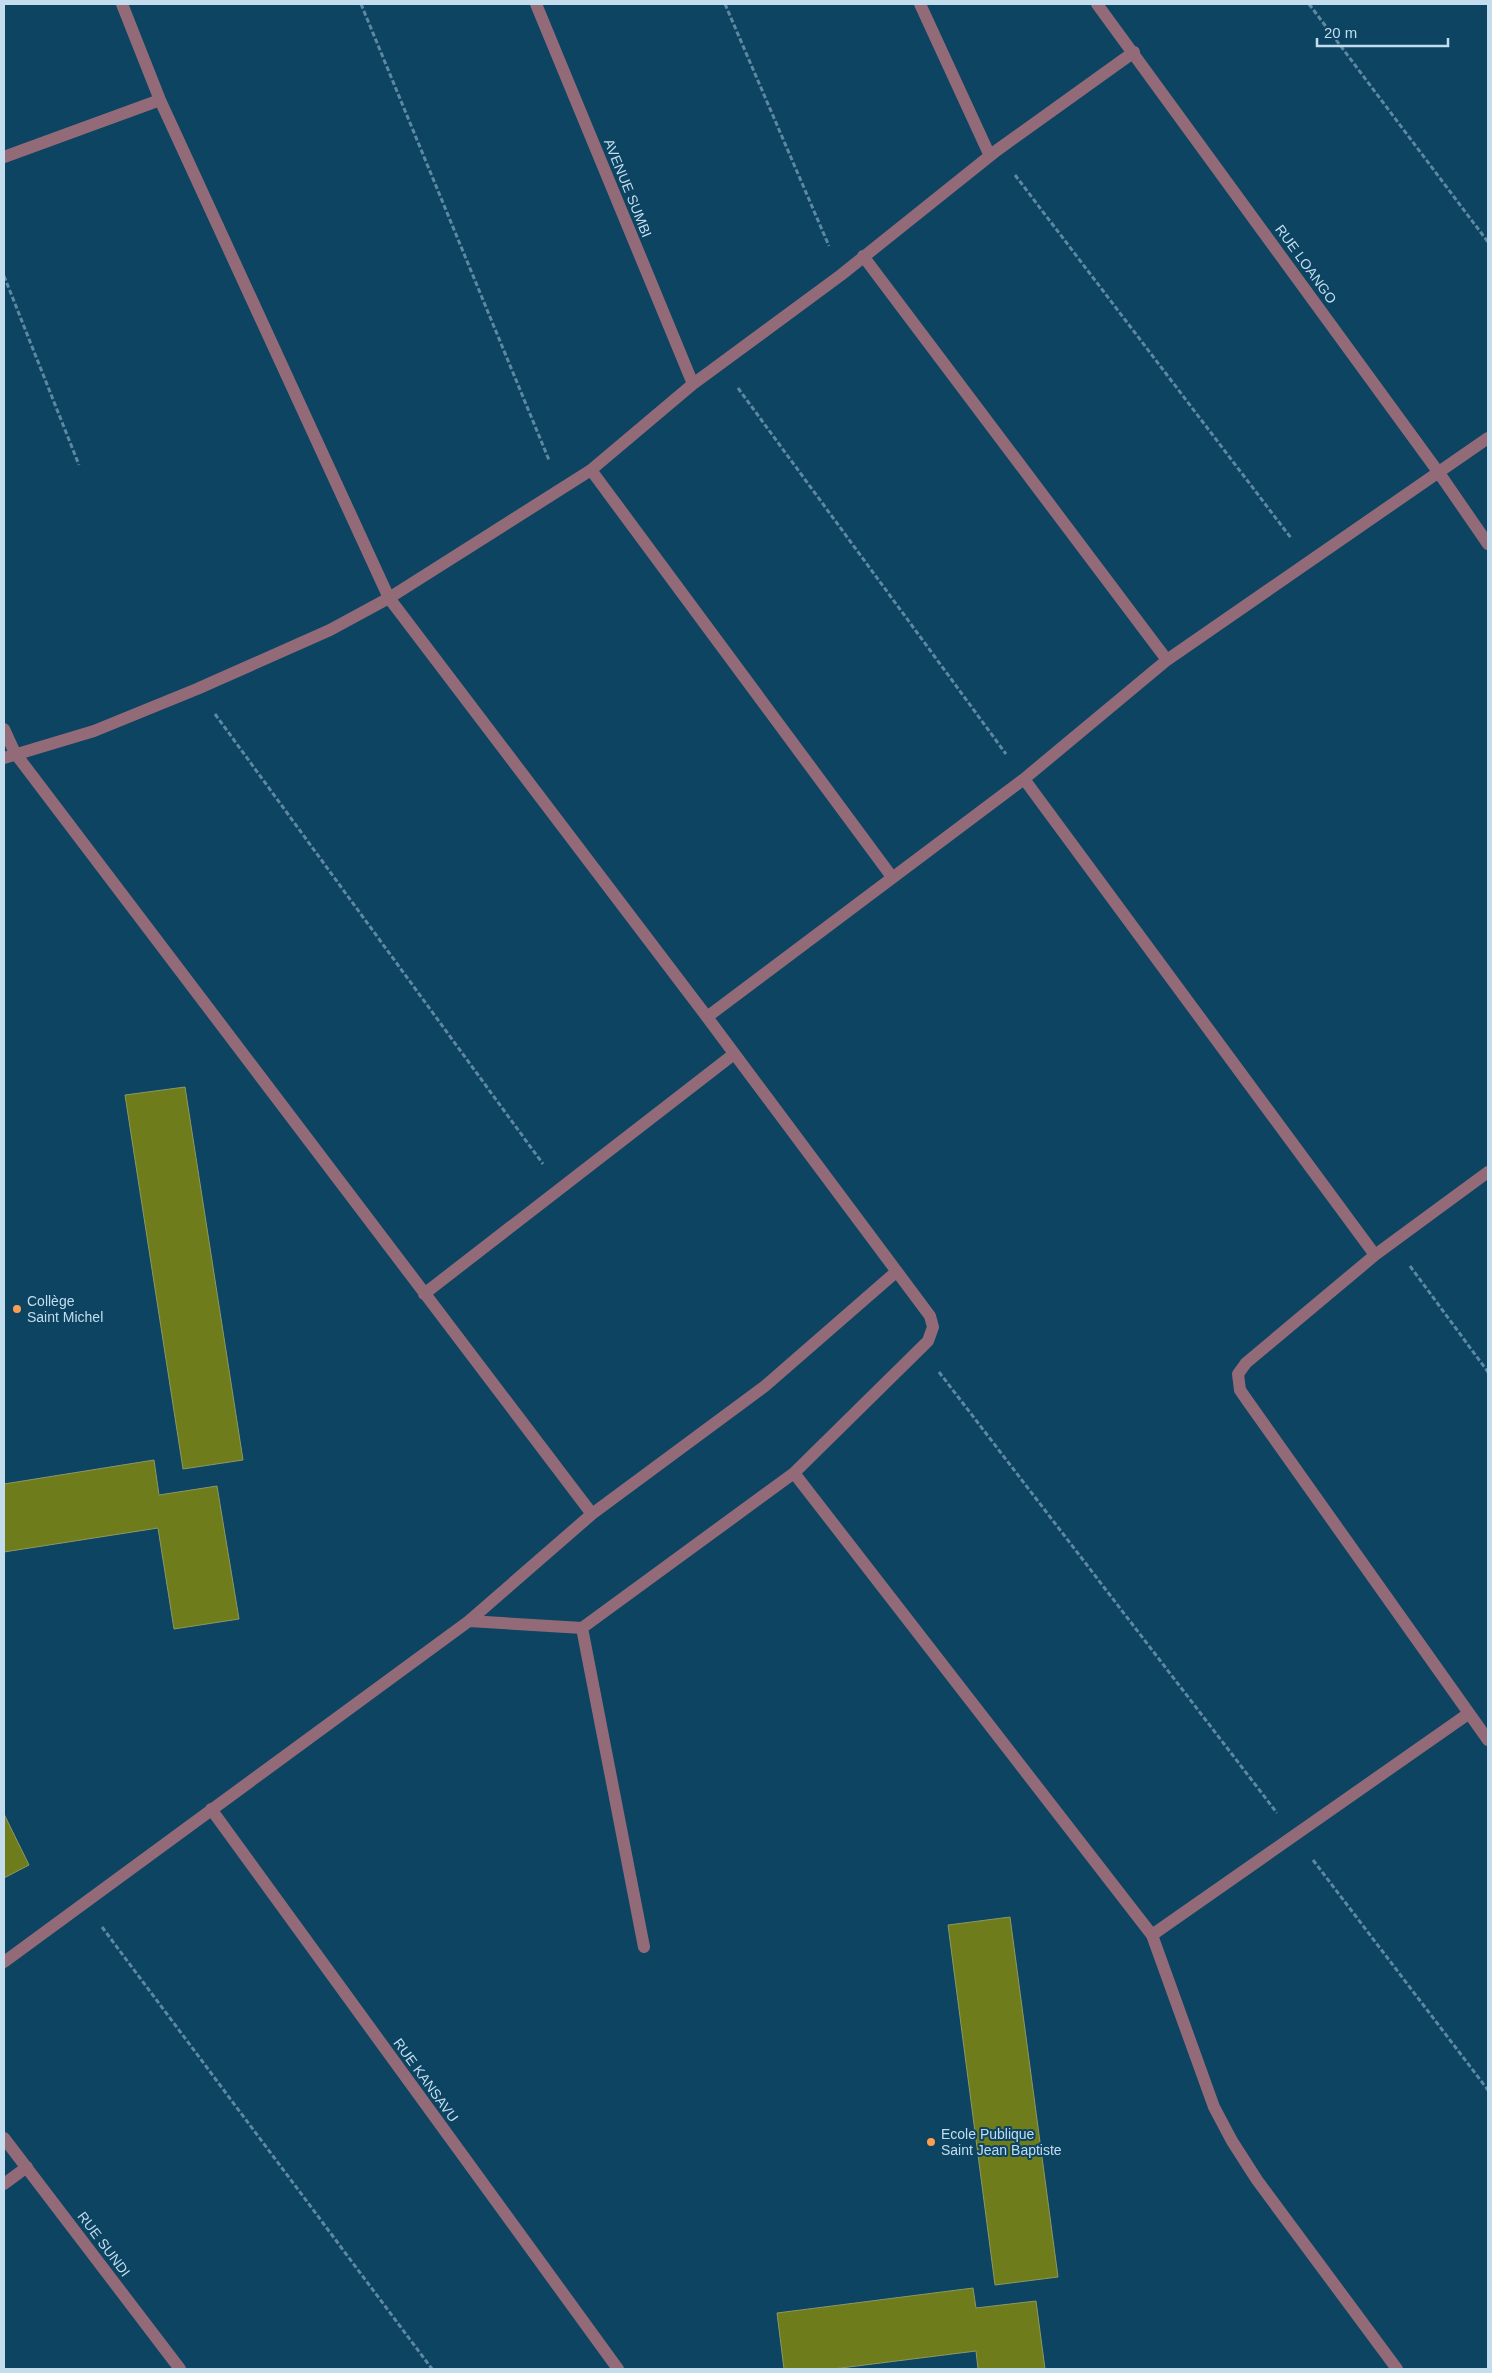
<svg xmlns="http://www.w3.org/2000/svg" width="1492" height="2373" font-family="Helvetica,sans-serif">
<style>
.building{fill:#6e7c1b;stroke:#8d9863}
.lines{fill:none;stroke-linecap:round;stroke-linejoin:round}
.path{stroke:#5d88a0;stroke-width:3;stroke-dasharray:5 2.5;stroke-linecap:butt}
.minor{stroke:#936b78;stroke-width:12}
.poi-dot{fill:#fb9e51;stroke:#0c4462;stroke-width:2}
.labels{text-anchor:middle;stroke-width:4;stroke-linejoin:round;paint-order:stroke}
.street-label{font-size:14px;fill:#c3ddef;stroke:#0c4462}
.poi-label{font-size:14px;fill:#c3ddef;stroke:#0c4462;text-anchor:start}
</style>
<rect width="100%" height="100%" fill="#0c4462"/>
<!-- building -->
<path class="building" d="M185 1087 243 1460 183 1469 125 1095Z
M154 1460 159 1495 217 1486 239 1619 174 1629 158 1528 4 1552V1484Z
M4 1814 29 1865 4 1878Z
M1010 1917 1058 2277 995 2285 948 1925Z
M973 2288 976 2308 1036 2301 1045 2369H978L976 2351 833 2369H784L777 2313Z"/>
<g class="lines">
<!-- path -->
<path class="path" d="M361 4 549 460
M725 4 829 246
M1309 4 1488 242
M1015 175 1291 538
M4 276 79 465
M738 388 1006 754
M215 714 543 1164
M1410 1266 1488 1372
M939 1372 1277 1813
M1313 1860 1488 2090
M102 1927 432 2369"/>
<!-- minor -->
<path class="minor" d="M122 4 160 100 389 598 707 1017 930 1316 933 1327 928 1341 794 1473 582 1628 469 1621
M536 4 693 384
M920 4 990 156
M1097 4 1439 473 1488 544
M4 157 160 100
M863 256 1167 660
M591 470 892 877
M4 729 15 753 592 1514
M4 758 94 731 197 689 330 630 389 598 591 470 693 384 841 275 996 151 1134 52
M1024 779 1375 1255
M707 1017 1024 779 1167 660 1488 438
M1488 1172 1375 1255 1246 1363 1238 1374 1240 1390 1249 1403 1488 1740
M424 1294 734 1054
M794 1473 1152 1935 1214 2107 1232 2141 1257 2180 1397 2369
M582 1628 644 1947
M211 1809 618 2369
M1152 1935 1468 1714
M4 1962 469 1621 592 1514 765 1386 896 1272
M4 2138 180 2369
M4 2184 27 2167"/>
</g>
<!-- markers -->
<g class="poi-dot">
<circle cx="17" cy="1309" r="5"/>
<circle cx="931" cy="2142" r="5"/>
</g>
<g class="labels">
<!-- street labels -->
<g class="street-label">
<text transform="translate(628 188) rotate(68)" y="5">AVENUE SUMBI</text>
<text transform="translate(1306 264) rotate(54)" y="5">RUE LOANGO</text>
<text transform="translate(426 2080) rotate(54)" y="5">RUE KANSAVU</text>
<text transform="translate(104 2244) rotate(53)" y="5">RUE SUNDI</text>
</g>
<!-- poi labels -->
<g class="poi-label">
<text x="27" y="1306">Collège<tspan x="27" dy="16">Saint Michel</tspan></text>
<text x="941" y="2139">Ecole Publique<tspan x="941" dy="16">Saint Jean Baptiste</tspan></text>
</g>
</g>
<!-- border -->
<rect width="1492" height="2373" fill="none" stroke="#c3ddef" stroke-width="10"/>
<!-- scale -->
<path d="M1317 38v8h131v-8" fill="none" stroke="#c3ddef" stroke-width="2.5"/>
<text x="1324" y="38" font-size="15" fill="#c3ddef" stroke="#0c4462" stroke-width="4" paint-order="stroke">20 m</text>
</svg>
